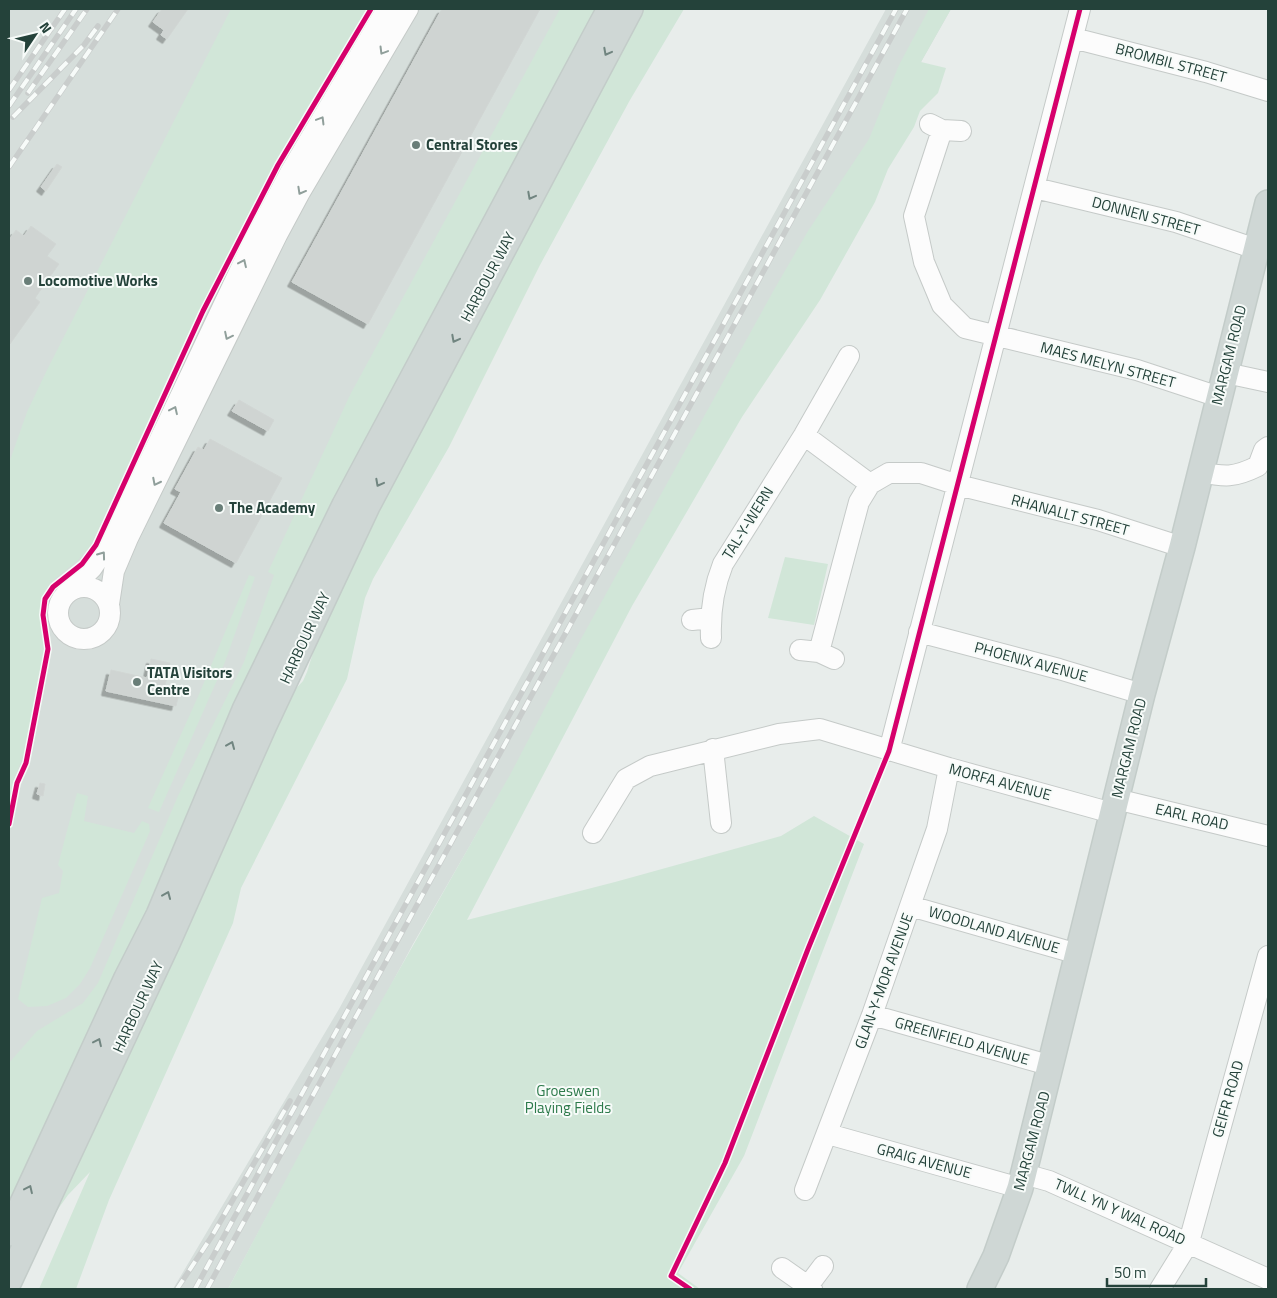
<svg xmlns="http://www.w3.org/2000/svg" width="1277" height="1298" font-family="'Titillium Web',sans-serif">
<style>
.built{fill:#d6dedb}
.green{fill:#d1e6d8}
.building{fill:#cfd4d2;stroke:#d1d6d4;filter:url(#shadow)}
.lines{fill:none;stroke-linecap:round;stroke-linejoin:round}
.minor-casing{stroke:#c5cac8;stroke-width:22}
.major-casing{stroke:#c3ccc9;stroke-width:28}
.minor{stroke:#fcfcfc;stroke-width:20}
.major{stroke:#cfd7d5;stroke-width:25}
.rail-casing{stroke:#c9cdcc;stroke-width:5.5}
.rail{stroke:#f7fbf9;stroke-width:4;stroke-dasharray:11;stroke-linecap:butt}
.cycleway-casing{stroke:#f7fbf9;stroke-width:8}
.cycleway{stroke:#d6006c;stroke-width:5}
.oneway{stroke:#909f9b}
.oneway2{stroke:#718580}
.poi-dot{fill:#697e78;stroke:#f7fbf9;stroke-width:2}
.labels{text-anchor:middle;stroke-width:4;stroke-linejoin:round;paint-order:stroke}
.street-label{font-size:15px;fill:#24423a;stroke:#f7fbf9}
.poi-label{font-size:15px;font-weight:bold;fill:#24423a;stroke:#f7fbf9;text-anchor:start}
.park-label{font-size:15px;fill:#2d7a4b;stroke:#f7fbf9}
</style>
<defs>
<filter id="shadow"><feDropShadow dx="-4.5" dy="4.5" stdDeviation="0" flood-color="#0004"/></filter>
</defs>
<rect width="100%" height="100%" fill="#e8edeb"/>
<!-- built -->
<path class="built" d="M9 9H596L254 676 9 1163Z
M886 9H951L830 223 413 944 228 1289H173L339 1009Z"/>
<!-- green -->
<path class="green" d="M231 9H367L268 176 136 447 91 545 78 560 51 582 44 593 40 610 44 648 24 754 16 774 9 807V463L27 412 47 370Z
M560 9H596L188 825 9 1208V1063L37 1031 83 1003 98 983 178 796 244 662 274 575 268 572 350 395Z
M641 9H684L630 100 540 265 449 447 373 579 365 598 347 679 241 888 233 923 109 1200 76 1289H39L90 1172 68 1195 53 1216 290 695 303 681 307 672 328 605Z
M929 9H951L921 62 946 68 938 93 920 111 914 127 888 169 875 202 820 300 742 417 632 606 467 920 615 882 781 836 814 816 864 844 744 1156 678 1273 700 1289H228L365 1030 511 773 581 639 775 288 808 231 869 139 899 65Z
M785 557 828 564 814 625 768 618Z
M249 575 255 577 225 662 159 812 148 808 200 692Z
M77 793 88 796 84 821 134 833 142 821 149 824 150 831 90 968 80 984 66 998 47 1006 28 1007 18 999 42 898 59 893 63 871 58 865Z"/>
<!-- building -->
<path class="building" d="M162 9H188L167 39 161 35 164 30 153 22Z
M442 9H540L368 324 292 282Z
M57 164 62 167 46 191 41 187Z
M31 226 56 244 47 256 59 264 35 298 40 302 10 344 9 240 16 230 24 236Z
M239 400 274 420 268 431 232 411Z
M210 439 282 478 236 563 164 523 181 492 175 489 198 447 204 450Z
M151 659 170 663 165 686 180 689 176 706 106 691 111 670 147 678Z
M40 783 45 784 43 796 37 794Z"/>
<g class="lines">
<defs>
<path id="minor" d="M1073 38 1206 72 1268 91
M930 124 942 130 961 131
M942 130 914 216 924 262 942 305 965 328 1137 370 1219 397
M1035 188 1176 222 1256 249
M1226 373 1268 382
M804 435 870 484
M1199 472C1225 477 1234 478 1258 466L1264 450 1268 447
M58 613a26 26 0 1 1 52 0a26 26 0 1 1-52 0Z
M69 591 92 568 115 534 252 245 291 171 387 9
M109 604 114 571 128 538 277 235 299 194 408 9
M692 620 711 618
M919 632 1059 669 1142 694
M711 638C710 612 713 589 723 564L804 435 849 356
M800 650 819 652 834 659
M819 652 859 502 870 484 889 473H921L958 485 1098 520 1182 547
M713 749 721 823
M889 751 1080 9
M1116 799 1268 836
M593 833 626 779 650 766 779 734 820 729 949 768 1112 813
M910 906 1078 954
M872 1015 1052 1066
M828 1134 1020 1188
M1024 1174 1049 1181 1268 1279
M805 1190 872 1015 910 906 937 829 949 768
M782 1268 812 1289
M808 1286 823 1266
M1160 1289 1189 1242 1268 956"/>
<path id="major" d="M9 1233 127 978 159 915 245 710 345 505 610 9
M9 1281 168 941 264 725 367 506 630 9
M980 1289 996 1256 1020 1188 1142 694 1182 547 1268 203"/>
</defs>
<!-- minor casing -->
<use href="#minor" class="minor-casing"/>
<!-- major casing -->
<use href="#major" class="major-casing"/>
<!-- minor -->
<use href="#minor" class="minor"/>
<!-- major -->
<use href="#major" class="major"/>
<defs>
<path id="rail" d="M9 90 65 9
M28 93 87 9
M9 106 76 9
M13 117 84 45 98 26
M9 167 118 9
M177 1289 212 1236 290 1101
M195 1289 896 9
M207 1289 907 9"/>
</defs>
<!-- rail casing -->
<use href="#rail" class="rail-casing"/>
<!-- rail -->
<use href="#rail" class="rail"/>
<defs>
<path id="cycleway" d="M9 824 17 783 26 763 48 649 43 615 45 599 53 587 82 564 96 545 203 311 278 165 371 9
M690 1289 671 1276 725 1163 808 949 889 751 1080 9"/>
</defs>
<!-- cycleway casing -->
<use href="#cycleway" class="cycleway-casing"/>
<!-- cycleway -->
<use href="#cycleway" class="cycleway"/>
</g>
<!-- one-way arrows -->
<defs><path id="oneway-chevron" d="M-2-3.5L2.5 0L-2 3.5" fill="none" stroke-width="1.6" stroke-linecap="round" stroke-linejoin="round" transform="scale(1.25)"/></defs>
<g class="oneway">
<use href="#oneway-chevron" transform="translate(383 51) rotate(121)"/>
<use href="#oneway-chevron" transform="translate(321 120) rotate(-59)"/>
<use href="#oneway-chevron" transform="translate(301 191) rotate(119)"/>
<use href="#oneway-chevron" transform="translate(243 263) rotate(-65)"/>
<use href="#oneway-chevron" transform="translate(228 336) rotate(116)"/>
<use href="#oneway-chevron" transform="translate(174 410) rotate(-65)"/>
<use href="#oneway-chevron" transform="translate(156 482) rotate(117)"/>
<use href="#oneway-chevron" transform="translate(102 555) rotate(-54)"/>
</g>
<g class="oneway2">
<use href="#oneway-chevron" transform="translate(607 52) rotate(118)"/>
<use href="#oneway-chevron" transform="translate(531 196) rotate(118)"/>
<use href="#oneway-chevron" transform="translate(455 339) rotate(118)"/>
<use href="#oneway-chevron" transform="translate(379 483) rotate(118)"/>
<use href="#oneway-chevron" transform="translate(231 745) rotate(-67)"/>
<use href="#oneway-chevron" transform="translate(167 895) rotate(-67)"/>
<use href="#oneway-chevron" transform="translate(98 1042) rotate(-65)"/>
<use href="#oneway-chevron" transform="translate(29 1189) rotate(-65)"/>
</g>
<!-- markers -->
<g class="poi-dot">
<circle cx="416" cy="145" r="5"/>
<circle cx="28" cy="281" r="5"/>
<circle cx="219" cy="508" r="5"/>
<circle cx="137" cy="682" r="5"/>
</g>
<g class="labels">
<!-- street labels -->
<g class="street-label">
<text transform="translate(1171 63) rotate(15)" y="5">BROMBIL STREET</text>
<text transform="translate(1146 216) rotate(15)" y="5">DONNEN STREET</text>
<text transform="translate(488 277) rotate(-62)" y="5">HARBOUR WAY</text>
<text transform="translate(1229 355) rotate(-76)" y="5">MARGAM ROAD</text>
<text transform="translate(1108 365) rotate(15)" y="5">MAES MELYN STREET</text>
<text transform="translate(1070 515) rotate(15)" y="5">RHANALLT STREET</text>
<text transform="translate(748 523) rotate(-58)" y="5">TAL-Y-WERN</text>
<text transform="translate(305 638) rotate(-65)" y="5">HARBOUR WAY</text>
<text transform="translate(1031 662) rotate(15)" y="5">PHOENIX AVENUE</text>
<text transform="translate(1129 748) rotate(-76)" y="5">MARGAM ROAD</text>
<text transform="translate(1000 782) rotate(15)" y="5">MORFA AVENUE</text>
<text transform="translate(1192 817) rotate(13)" y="5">EARL ROAD</text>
<text transform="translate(994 930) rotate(16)" y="5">WOODLAND AVENUE</text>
<text transform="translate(884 981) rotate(-70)" y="5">GLAN-Y-MOR AVENUE</text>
<text transform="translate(138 1007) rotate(-65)" y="5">HARBOUR WAY</text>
<text transform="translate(962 1041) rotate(16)" y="5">GREENFIELD AVENUE</text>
<text transform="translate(1228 1099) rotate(-74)" y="5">GEIFR ROAD</text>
<text transform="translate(1032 1141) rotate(-75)" y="5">MARGAM ROAD</text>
<text transform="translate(924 1161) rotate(15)" y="5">GRAIG AVENUE</text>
<text transform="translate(1120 1212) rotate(24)" y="5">TWLL YN Y WAL ROAD</text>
</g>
<!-- poi labels -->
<g class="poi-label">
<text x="426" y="150">Central Stores</text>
<text x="38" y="286">Locomotive Works</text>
<text x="229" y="513">The Academy</text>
<text x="147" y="678">TATA Visitors<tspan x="147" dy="17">Centre</tspan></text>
</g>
<!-- park labels -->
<g class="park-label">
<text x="568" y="1096">Groeswen<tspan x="568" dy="17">Playing Fields</tspan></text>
</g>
</g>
<!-- border -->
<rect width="1277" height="1298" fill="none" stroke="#24423a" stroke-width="20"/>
<!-- north arrow -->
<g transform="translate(35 35) rotate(55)" stroke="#f7fbf9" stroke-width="4" paint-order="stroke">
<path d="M0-4L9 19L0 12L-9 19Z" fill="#24423a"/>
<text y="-8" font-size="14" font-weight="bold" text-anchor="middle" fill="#24423a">N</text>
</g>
<!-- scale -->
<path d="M1107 1278v8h99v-8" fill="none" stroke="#24423a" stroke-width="2.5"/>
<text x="1114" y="1278" font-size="15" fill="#24423a" stroke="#f7fbf9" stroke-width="4" paint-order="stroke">50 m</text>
</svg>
